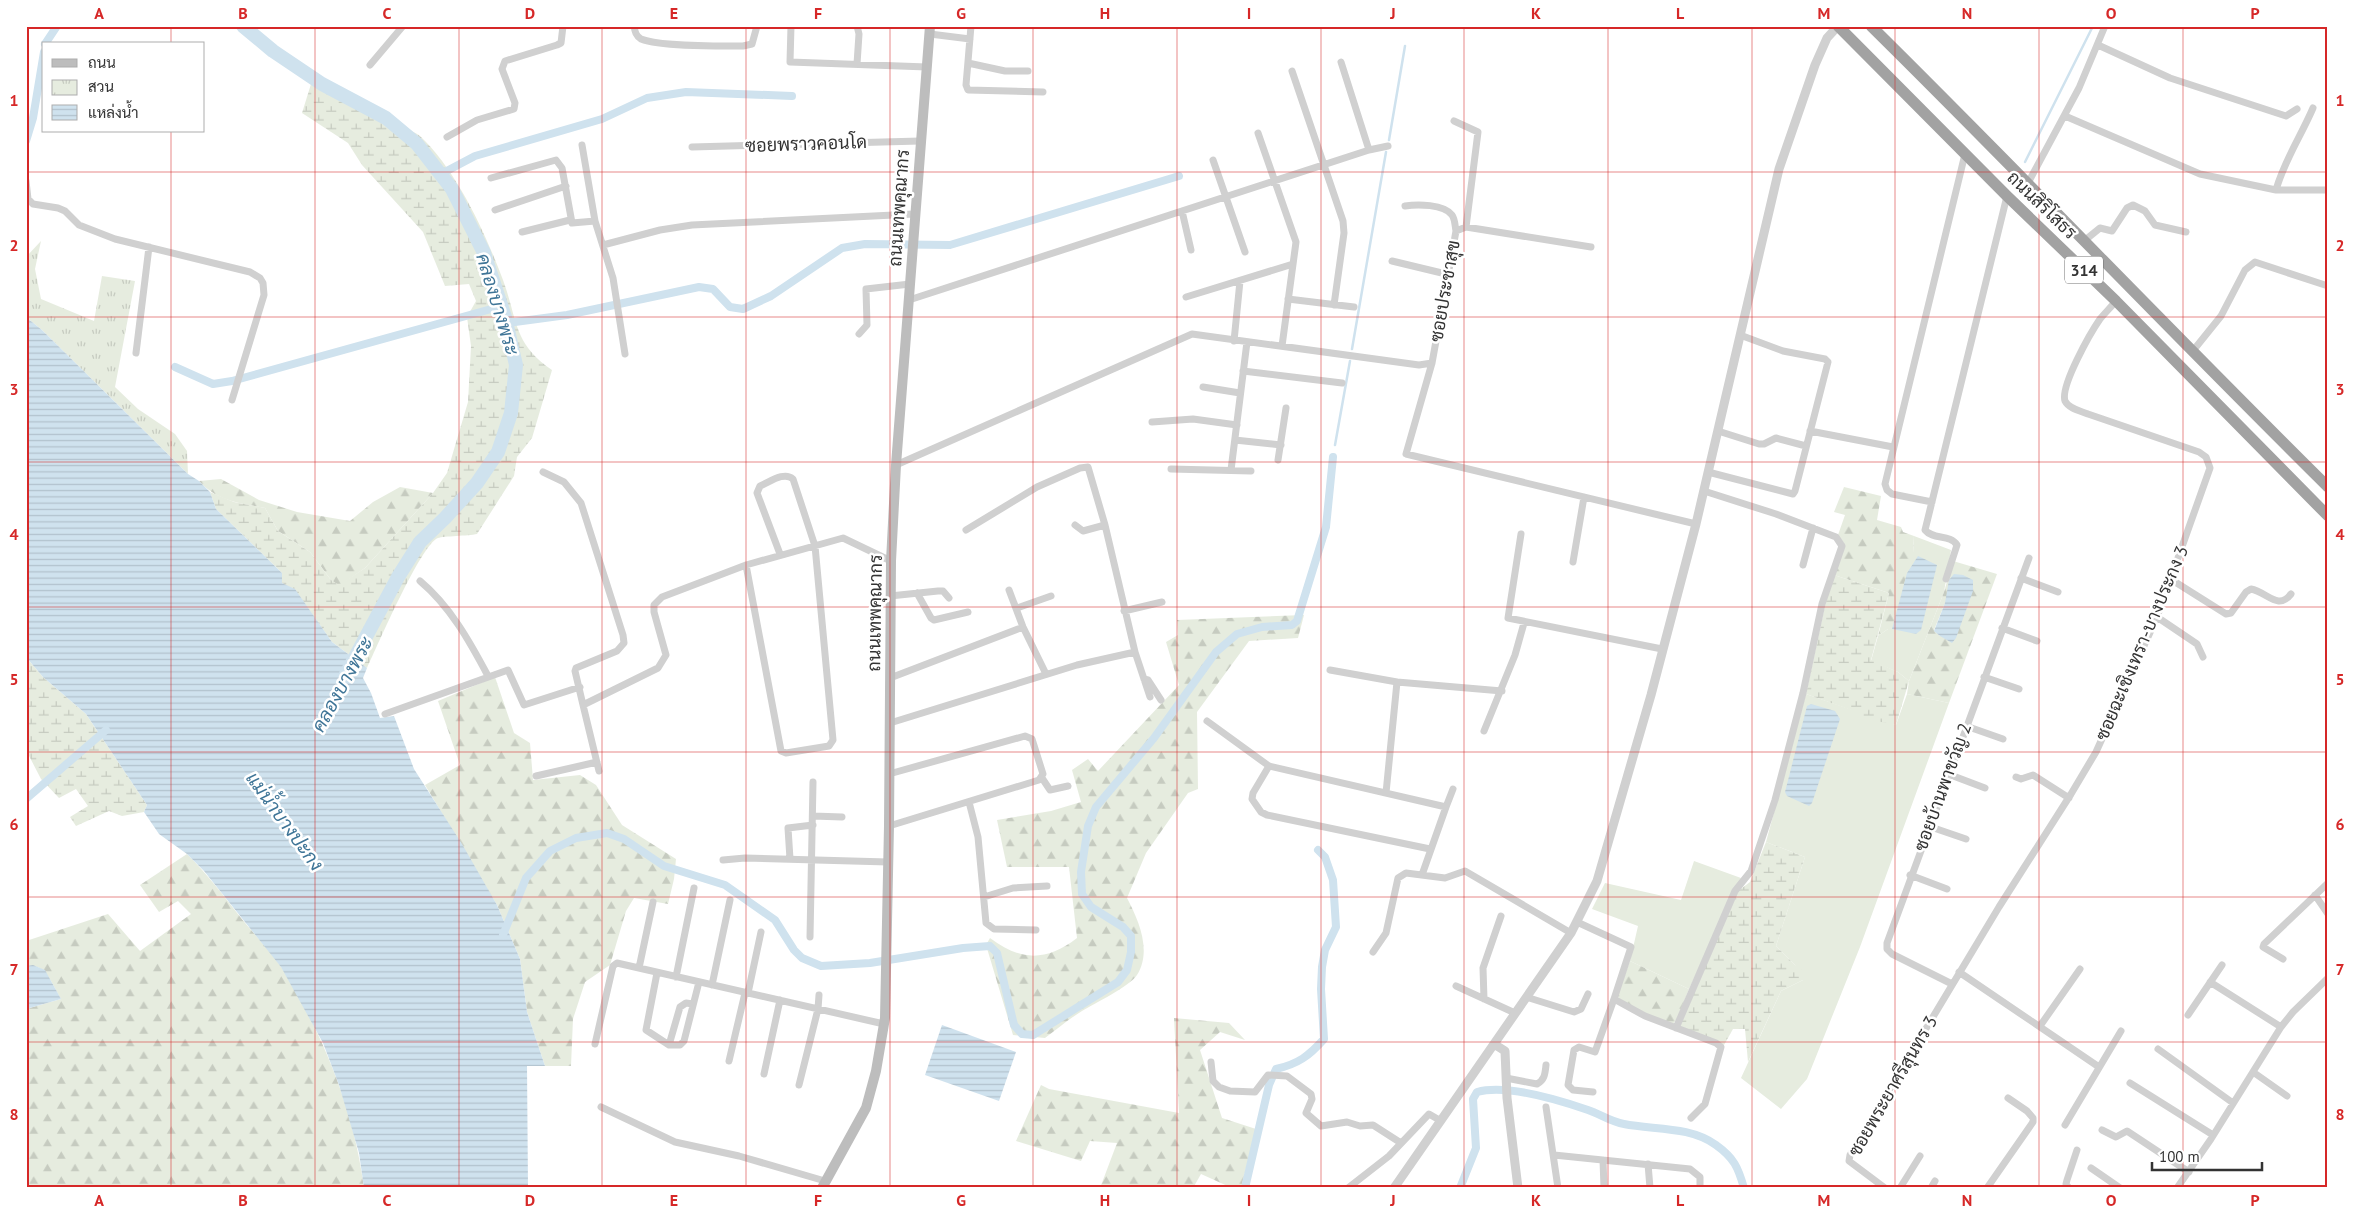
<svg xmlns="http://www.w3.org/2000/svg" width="2354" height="1214" font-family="'PT Sans',Sarabun,sans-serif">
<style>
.grass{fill:#e6ecdf}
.forest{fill:url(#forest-firs);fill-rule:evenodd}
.wetland{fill:url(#wetland-marsh)}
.park{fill:url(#park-tufts)}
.water{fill:url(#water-rules)}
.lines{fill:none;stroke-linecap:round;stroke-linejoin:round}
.stream{stroke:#cfe2ee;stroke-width:2.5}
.canal{stroke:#cfe2ee;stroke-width:8}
.river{stroke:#cfe2ee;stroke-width:14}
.minor{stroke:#d0d0d0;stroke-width:7}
.tertiary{stroke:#d0d0d0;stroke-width:9}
.secondary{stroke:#bdbdbd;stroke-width:10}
.trunk{stroke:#a2a2a2;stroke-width:11}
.grid{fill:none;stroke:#d62828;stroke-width:1;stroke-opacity:0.55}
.labels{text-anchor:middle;stroke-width:5;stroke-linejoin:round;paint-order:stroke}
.shield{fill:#fff;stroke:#707070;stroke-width:1}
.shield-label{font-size:16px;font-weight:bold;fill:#333}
.street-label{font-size:18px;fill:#333;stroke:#fff}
.water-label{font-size:19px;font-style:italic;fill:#3f7597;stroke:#fff}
.neatline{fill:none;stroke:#d62828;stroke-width:2}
.grid-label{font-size:16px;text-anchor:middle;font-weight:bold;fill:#d62828}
</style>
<defs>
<pattern id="forest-firs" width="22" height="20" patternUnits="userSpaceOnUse" patternTransform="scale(1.25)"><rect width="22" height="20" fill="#e6ecdf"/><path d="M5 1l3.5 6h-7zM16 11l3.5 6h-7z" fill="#c6cbc0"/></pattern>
<pattern id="wetland-marsh" width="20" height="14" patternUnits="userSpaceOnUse" patternTransform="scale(1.25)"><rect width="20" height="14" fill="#e6ecdf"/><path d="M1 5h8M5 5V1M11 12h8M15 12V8" fill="none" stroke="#c6cbc0"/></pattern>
<pattern id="park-tufts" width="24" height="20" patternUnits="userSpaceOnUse" patternTransform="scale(1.25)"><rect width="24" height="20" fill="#e6ecdf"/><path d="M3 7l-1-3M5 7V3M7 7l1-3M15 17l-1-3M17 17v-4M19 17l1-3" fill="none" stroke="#c6cbc0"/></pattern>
<pattern id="water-rules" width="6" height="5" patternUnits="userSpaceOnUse" patternTransform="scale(1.25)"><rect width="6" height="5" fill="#cfe2ee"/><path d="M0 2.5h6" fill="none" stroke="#b2c2cd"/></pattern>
</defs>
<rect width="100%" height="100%" fill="#fff"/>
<!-- grass -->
<path class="grass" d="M1914 536 1951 550 1944 592 1909 681 1898 672 1871 661 1878 636 1888 629 1913 553Z
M1806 694 1896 725 1907 694 1949 703 1860 947 1807 1079 1781 1109 1741 1078 1781 991 1803 980 1795 965 1776 946 1805 857 1766 842Z
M1694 861 1741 878 1689 989 1630 961 1638 926 1592 909 1605 883 1681 900Z"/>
<!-- forest -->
<path class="forest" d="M221 479 259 500 297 512 350 521 373 502 400 487 433 493 365 568 339 586 331 580 310 552 278 531 265 508C239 503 217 501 199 481Z
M1844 487 1881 496 1877 520 1901 527 1903 532 1914 536 1913 553 1918 556 1907 573 1892 629H1888L1878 636 1889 593 1834 575 1844 543 1838 535 1845 515 1834 512Z
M1953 561 1997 574 1949 703 1907 694 1909 681 1944 592ZM1945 603 1940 636 1934 630Z
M1304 615 1298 638 1249 641 1197 712 1198 789 1188 793 1146 853 1127 898C1139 921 1152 951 1137 975 1129 987 1095 1003 1082 1011 1069 1019 1057 1029 1045 1038L1013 1035 986 945 990 938C1020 961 1046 962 1077 938L1069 867H1007L997 820 1051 811 1081 802 1072 770 1088 759 1098 771 1179 685 1166 642 1178 635 1177 620Z
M495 677 514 733 530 743 533 780 580 775 596 785 622 825 676 859 674 879 668 904 634 898 626 911 610 965 585 982 573 1019 571 1066H545L527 1012 520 959 497 905 425 785 460 765 438 701Z
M187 854C207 874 224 896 241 918 254 934 270 950 282 968 323 1034 354 1110 364 1188H26V1009L61 999C52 985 46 962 26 966V941L108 914 140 951 191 914 178 901 159 912 140 885Z
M1630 961 1689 989 1677 1019 1673 1024C1655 1018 1629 1011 1617 996Z
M1174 1018 1229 1023 1245 1040 1220 1032 1200 1050 1222 1118 1256 1129 1241 1188H1232L1201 1174 1193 1188H1100L1117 1143 1090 1141 1081 1161 1016 1141 1041 1085 1049 1089 1179 1113Z"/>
<!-- wetland -->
<path class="wetland" d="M311 84C337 96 362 113 388 124 398 128 412 129 420 136 457 171 485 232 503 280 518 321 513 343 552 370L532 438 517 457 514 476 477 534C468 536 444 536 438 538 421 544 377 647 367 668L332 642 295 590 282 583V573L216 509 210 492 234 502 265 508 278 531 310 552 331 580 339 585 365 568 433 493 447 473 468 402 471 346 467 317 476 301 469 284 445 286 423 232 362 165 348 143 302 113Z
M1834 575 1889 593 1871 660 1898 672 1909 681 1896 725 1852 716 1851 710 1806 694 1826 601Z
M26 657 43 677 86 714 147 805 144 812 122 816 109 811 76 826 70 817 88 806 76 789 59 798 41 779 26 750Z
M1766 842 1805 857 1776 946 1795 965 1807 974 1803 980 1781 991 1748 1062 1745 1029H1733L1724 1045 1680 1026 1738 891 1750 882Z"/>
<!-- park -->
<path class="park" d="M41 241 35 269 41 299 94 321 102 276 135 281 115 387 138 409 175 434 187 451 188 474 42 330 26 317V257Z"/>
<!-- water -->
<path class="water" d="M26 317 42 330 188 474 199 481 210 492 216 509 282 573V583L295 589 332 642 367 668 363 678 371 693 380 718 394 716 414 769 462 844 497 905 520 959 527 1012 545 1066H527L528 1188H364L359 1153 339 1085 323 1043 281 967 204 871 187 854 159 834 144 812 147 805 86 714 43 677 26 657Z
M1918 556 1937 565 1921 630 1916 634 1892 629 1907 573Z
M1954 574 1963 575 1973 580V591L1956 638 1952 643 1940 636 1934 631 1945 603 1949 580Z
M1811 704 1835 711 1840 719 1812 803 1809 806 1787 796 1785 792 1807 706Z
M33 965 45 970 61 999 26 1009V966Z
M942 1025 1016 1052 999 1101 925 1075Z"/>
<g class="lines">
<!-- stream -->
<path class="stream" d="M1389 140 1405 46
M2025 162 2093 26
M1352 349 1386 152
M1335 445 1350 361"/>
<!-- canal -->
<path class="canal" d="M45 44 57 26
M26 141 33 118 44 52
M441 174 475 156 602 119 647 98 686 92 792 96
M507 323 567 315 699 287 713 289 730 307 743 309 771 296 842 248 865 244 950 245 1179 176
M175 367 213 384 232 381 502 306
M26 799 106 730
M503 935 526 878 550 851 576 838 607 833 624 839 664 866 725 885 775 920 794 950 802 958 821 966 870 963 963 948 990 946 997 953 1014 1025 1022 1034 1033 1035 1118 982 1127 970 1131 952V936L1123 927 1091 907 1082 894 1081 872 1088 826 1096 807 1154 738 1216 652 1237 634 1262 627 1292 625 1297 621 1326 527 1333 457
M1245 1188 1269 1085 1276 1069C1298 1064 1309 1056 1324 1039L1321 989 1322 967 1325 950 1336 927 1333 880 1325 857 1318 850
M1460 1188 1476 1148 1473 1099 1477 1092C1507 1084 1559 1100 1588 1110 1600 1114 1611 1122 1624 1124 1654 1130 1690 1126 1716 1145 1734 1158 1738 1167 1744 1188"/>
<!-- river -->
<path class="river" d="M243 26 273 51 322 84 386 118 417 144 452 189 484 253 505 317 516 365 511 413 498 452 477 483 445 518 420 542 398 577 346 674"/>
<!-- minor -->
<path class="minor" d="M634 26C635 32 636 36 641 39 661 47 719 46 743 46L752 44 757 26
M791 26 790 62 927 67
M857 26 859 34 857 64
M971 26 966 85 968 90 1043 92
M930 34 970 39
M2098 45 2170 78 2286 116 2297 109
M1341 62 1369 150
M968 63 1005 71H1028
M370 65 403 26
M1292 71 1343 221 1344 233 1334 305
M2065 116 2200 174 2276 190H2328
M1454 121 1478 132 1466 227
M1258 133 1296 242 1282 346
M447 137 477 120 514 109 515 103 502 69 505 61 557 45 561 43 563 26
M582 145 595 221 613 278 625 354
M692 147 920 141
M1213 160 1245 252
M491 178 556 160 562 168 572 223 595 221
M26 181 28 199 33 204 58 208 65 211 79 225 115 239 250 272 260 278 263 283 264 295 232 400
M2028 183 2079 88 2105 26
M2276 190C2284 161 2301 136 2313 108
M1405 206C1417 204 1444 204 1452 215 1455 219 1455 226 1456 231
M495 210 566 186
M1182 211 1191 250
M522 232 570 220
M2084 241 2100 228 2112 231 2127 208 2133 205 2145 211 2155 225 2186 232
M603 245 660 230 692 225 914 214
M1591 247 1466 227 1456 231 1432 363 1406 454 1696 524
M1392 261 1446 274
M1186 297 1293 264
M1288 299 1354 307
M909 300 1369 150 1388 146
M859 334 867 325 866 289 910 284
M1234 341 1240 281
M2192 352 2221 316 2245 270 2255 262 2328 286
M136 353 149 247
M1243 371 1342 383
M1203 387 1240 393
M1152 422 1193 419 1237 425
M1718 431 1759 444H1764L1776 438 1806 446
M1810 431 1893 447
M1235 440 1281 445
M1278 460 1286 408
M896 465 1192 334 1419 365 1432 363
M1171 469 1251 471
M1231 470 1247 342
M543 472 564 482 581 503 623 635 624 643 617 651 576 668 575 671 583 705
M1708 472 1793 494 1795 491 1828 362 1825 359 1783 351 1740 335
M1932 502 1892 494 1887 490 1885 484 1965 154
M1075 525 1083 531 1105 525
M966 530 1037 487 1080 468 1088 467 1105 525 1135 652 1150 697
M1521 534 1508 618 1662 649
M1573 562 1584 497
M746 565 781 751 786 753 829 746 833 740 815 546 793 479C784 471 770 482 760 486L757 493 780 554
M1803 565 1813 528
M2021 578 2058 592
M1946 579 1957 545C1950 534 1933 540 1925 530L1926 526 2007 196
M2172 580 2226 614 2231 613 2246 592 2251 589C2267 592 2278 611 2291 594
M420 581C450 606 470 642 488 676
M1009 590 1023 627 1046 674
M917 593 931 618 934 620 968 612
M890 596 938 591H943L949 598
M1017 608 1051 596
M1124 611 1162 602
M2157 617 2197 644 2203 657
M2002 628 2037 641
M1330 670 1397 682 1386 793
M1984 677 2019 689
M890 678 1023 627
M1144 679 1148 680 1161 700
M1397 682 1502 691
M385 714 508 670 524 705 580 687
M1207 721 1269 766 1446 807 1423 872
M890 723 1077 665 1135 652
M1966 726 2003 739
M1484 731 1515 655 1524 623
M1269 766 1253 793 1252 799 1261 812 1267 815 1430 849
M599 771 583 705 658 668 666 655 654 612V605L662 597 746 565 843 538 891 561
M889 774 1025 736 1032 739 1043 774 1039 780 889 826
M1948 774 1985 788
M536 776 597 762
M2016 777 2021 779 2033 775 2069 798
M1042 778 1050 790 1068 786
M969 802 978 837 986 923 994 929 1036 930
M1446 807 1453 789
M813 816 842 817
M1928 826 1966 839
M790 859 788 828 813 825
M723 860 745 858 888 862
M1910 875 1947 889
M2315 895 2328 914
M984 897 1013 888 1047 886
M1577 922 1631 947 1614 999 1645 1016 1716 1043 1721 1047 1705 1104 1691 1118
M810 937 813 782
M1373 952 1386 933 1398 878 1406 873 1445 878 1465 871 1571 933
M2283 959 2263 947 2264 944 2328 883
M639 968 653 902
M1959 972 2099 1067
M657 973 646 1030 669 1045H680L684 1041 699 982
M676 977 694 888
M2210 982 2281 1027
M1952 984 1892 954 1887 949V943L2029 558
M712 985 730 900
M1456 986 1515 1013
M748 993 761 932
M1526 997 1574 1012 1581 1009 1588 994
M1484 999 1483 968 1501 916
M2188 1015 2222 965
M2040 1026 2080 969
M1676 1028 1735 891 1751 871 1775 800 1803 693 1822 604 1842 546 1836 537 1776 514 1704 491
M595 1044 613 966 617 963 884 1024
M669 1045 680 1007 686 1003 693 1004
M2158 1049 2233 1103
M729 1061 745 993
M1211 1062 1213 1081 1219 1087 1230 1091 1255 1092 1268 1075 1287 1076 1311 1094 1312 1099 1306 1113 1321 1126 1347 1122 1360 1126 1373 1125 1401 1143
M2253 1072 2287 1096
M764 1074 780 1000
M1506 1078 1537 1084C1545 1080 1545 1073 1546 1065
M2130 1083 2213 1135
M799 1085 818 1009 819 995
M1593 1092 1573 1090 1568 1085 1574 1050 1579 1047 1595 1052 1614 999
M601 1107 675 1142 739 1156 825 1181
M1546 1107 1558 1188
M2065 1125 2121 1031
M2102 1130 2116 1137 2127 1131 2189 1172
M1554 1155 1690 1169 1700 1177V1188
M1603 1160 1604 1188
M1648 1164 1650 1188
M2091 1168 2120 1188
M1348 1188 1389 1156 1429 1114 1441 1121
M1885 1188 1849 1161 1850 1155 1999 907 2071 794 2096 752 2157 617 2210 468 2206 457 2199 452 2088 414C2081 411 2069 409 2065 401 2060 386 2091 332 2100 319 2105 313 2111 307 2116 301
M1900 1188 1920 1156
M1931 1188 1935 1181
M1987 1188 2033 1122V1118L2027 1111 2008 1098
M2069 1188 2066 1184 2067 1180 2077 1150
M2177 1188 2211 1139 2281 1027 2293 1012 2328 978"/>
<!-- tertiary -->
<path class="tertiary" d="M1494 1044 1505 1051 1507 1098 1518 1188
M1394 1188 1571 933 1597 881 1651 695 1696 524 1779 169 1815 65 1827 38 1838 26"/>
<!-- secondary -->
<path class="secondary" d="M822 1188 866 1108 876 1071 885 1018 889 826 891 561 896 465 930 26"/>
<!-- trunk -->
<path class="trunk" d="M1838 26 2007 196 2116 301 2328 516
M1871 26C2025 178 2174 335 2328 487"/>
</g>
<!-- grid -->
<path class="grid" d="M171 26V44M315 26V1188M459 26V1188M602 26V1188M746 26V1188M890 26V1188M1033 26V1188M1177 26V1188M1321 26V1188M1464 26V1188M1608 26V1188M1752 26V1188M1895 26V1188M2039 26V1188M2183 26V1188M171 131V1188M26 172H2328M26 317H2328M26 462H2328M26 607H2328M26 752H2328M26 897H2328M26 1042H2328"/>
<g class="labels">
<!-- shield labels -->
<rect class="shield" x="2065" y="256.5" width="38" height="27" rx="4"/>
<g class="shield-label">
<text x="2084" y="276">314</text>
</g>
<!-- street labels -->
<g class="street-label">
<text transform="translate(806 144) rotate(-2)" y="6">ซอยพราวคอนโด</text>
<text transform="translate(2042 205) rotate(44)" y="6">ถนนสิริโสธร</text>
<text transform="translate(899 208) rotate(-86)" y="6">ถนนเทพคุณากร</text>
<text transform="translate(1445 291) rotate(-80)" y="6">ซอยประชาสุข</text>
<text transform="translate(875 613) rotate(-89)" y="6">ถนนเทพคุณากร</text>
<text transform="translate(2142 643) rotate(-67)" y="6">ซอยฉะเชิงเทรา-บางประกง 3</text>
<text transform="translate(1943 787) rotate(-70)" y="6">ซอยบ้านพาขวัญ 2</text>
<text transform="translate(1893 1086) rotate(-60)" y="6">ซอยพระยาศรีสุนทร 3</text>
</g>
<!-- water labels -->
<g class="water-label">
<text transform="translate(498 304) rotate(73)" y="7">คลองบางพระ</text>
<text transform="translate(342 684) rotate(-61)" y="7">คลองบางพระ</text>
<text transform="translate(285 821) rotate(54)" y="7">แม่น้ำบางปะกง</text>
</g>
</g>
<!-- border -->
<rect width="2354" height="1214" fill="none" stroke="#ffffff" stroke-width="55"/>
<!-- legend -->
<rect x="42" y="42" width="162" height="90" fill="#ffffff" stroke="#adadad"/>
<rect x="52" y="59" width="25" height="8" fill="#bdbdbd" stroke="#adadad"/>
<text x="88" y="68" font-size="15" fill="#333333">ถนน</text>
<rect x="52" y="80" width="25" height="15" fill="url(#park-tufts)" stroke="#adadad"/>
<text x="88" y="92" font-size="15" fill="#333333">สวน</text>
<rect x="52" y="105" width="25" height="15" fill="url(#water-rules)" stroke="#adadad"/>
<text x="88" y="118" font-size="15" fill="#333333">แหล่งน้ำ</text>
<!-- scale -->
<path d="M2152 1162v8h110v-8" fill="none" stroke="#333333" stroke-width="2.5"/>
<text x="2159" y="1162" font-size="15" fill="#333333" stroke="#ffffff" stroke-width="4" paint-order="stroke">100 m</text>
<rect x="28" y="28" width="2298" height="1158" class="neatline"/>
<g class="grid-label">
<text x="99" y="19">A</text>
<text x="243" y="19">B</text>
<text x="387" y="19">C</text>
<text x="530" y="19">D</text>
<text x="674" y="19">E</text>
<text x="818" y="19">F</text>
<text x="961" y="19">G</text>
<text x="1105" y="19">H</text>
<text x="1249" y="19">I</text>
<text x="1393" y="19">J</text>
<text x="1536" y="19">K</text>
<text x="1680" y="19">L</text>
<text x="1824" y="19">M</text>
<text x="1967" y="19">N</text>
<text x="2111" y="19">O</text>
<text x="2255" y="19">P</text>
<text x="14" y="106">1</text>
<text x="2340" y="106">1</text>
<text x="14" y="251">2</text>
<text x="2340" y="251">2</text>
<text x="14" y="395">3</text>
<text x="2340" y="395">3</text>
<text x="14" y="540">4</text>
<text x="2340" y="540">4</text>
<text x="14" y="685">5</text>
<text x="2340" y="685">5</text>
<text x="14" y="830">6</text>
<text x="2340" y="830">6</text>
<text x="14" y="975">7</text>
<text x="2340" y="975">7</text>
<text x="14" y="1120">8</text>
<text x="2340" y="1120">8</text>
<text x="99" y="1206">A</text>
<text x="243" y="1206">B</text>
<text x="387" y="1206">C</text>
<text x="530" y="1206">D</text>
<text x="674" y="1206">E</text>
<text x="818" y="1206">F</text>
<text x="961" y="1206">G</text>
<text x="1105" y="1206">H</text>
<text x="1249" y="1206">I</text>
<text x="1393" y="1206">J</text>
<text x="1536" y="1206">K</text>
<text x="1680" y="1206">L</text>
<text x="1824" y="1206">M</text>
<text x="1967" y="1206">N</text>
<text x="2111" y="1206">O</text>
<text x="2255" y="1206">P</text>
</g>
</svg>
